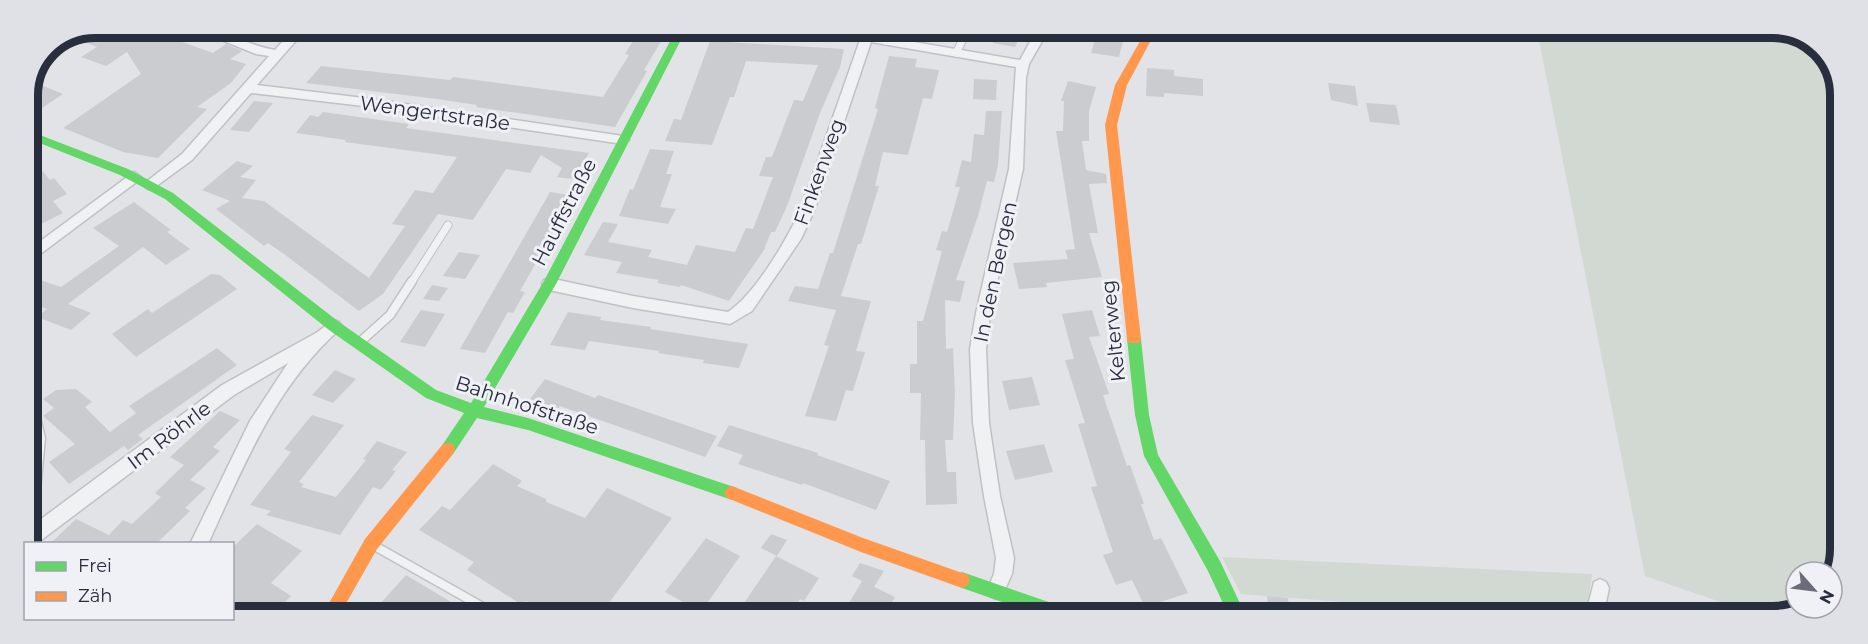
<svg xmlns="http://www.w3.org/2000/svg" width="1868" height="644" font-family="Montserrat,sans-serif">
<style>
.green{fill:#d1d9d2}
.building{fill:#cbccd0}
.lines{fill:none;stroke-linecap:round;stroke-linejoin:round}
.lane-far1-casing{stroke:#c0c1c4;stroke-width:9}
.lane-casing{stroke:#c0c1c4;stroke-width:11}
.street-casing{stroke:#c0c1c4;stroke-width:3}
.lane-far1{stroke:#f0f1f3;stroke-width:7}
.lane{stroke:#f0f1f3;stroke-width:8}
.street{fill:#f0f1f3;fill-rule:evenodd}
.fast{fill:#63d668;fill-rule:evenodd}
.slow{fill:#ff974d;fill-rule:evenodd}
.labels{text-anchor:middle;stroke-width:6;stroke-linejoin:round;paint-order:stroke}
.street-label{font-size:20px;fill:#292e3e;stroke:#eff1f6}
.rim{fill:none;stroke:#292e3e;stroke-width:8}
</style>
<rect width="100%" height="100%" fill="#e2e3e6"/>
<!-- green -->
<path class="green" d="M1537 30H1795L1827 53 1841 90 1838 571 1832 579V572H1796V608H1800L1774 617H1764L1645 576Z
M1222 557 1592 574 1586 617 1522 616 1241 594Z"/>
<!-- building -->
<path class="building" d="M98 27H140L213 53 226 44 242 51 230 59 246 64 231 83 197 107 207 109 158 158 123 152 63 128 141 74 127 52 106 66 81 57 97 47 79 39Z
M252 27H278L255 42 238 36Z
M641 28H669L644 70 647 71 615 127 476 107 477 105 437 99 306 83 321 66 450 80 453 77 603 97 629 55 625 54Z
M999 29H1023L1015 47 993 43Z
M1097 33 1124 37 1119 57 1091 53Z
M710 41 844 49 840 67 820 113 787 206 775 232H771L764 250 729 301 681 285 680 287 657 283 659 280 616 273 622 262 584 255 603 222 618 224 608 242 652 250 648 257 687 265 696 245 735 252 746 228 753 229 773 177 759 176 766 157H772L794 100 803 101 818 65 746 61 734 97H730L712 145 665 141 674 119 681 120Z
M889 56 917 59 915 67 939 70 932 99 923 98 908 155 883 152 875 186H879L861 244H858L841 296 871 301 856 351 865 352 853 391 846 390 836 421 805 416 829 346 824 345 836 310 788 301 795 286 818 289 830 253H833L878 109 875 108Z
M1147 68 1174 70V76L1203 79V96L1164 93V97L1146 96Z
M974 79 997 80 996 100 973 99Z
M31 81 63 94 27 118V90Z
M1068 81 1096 87 1089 111V141H1082L1086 170 1106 174 1107 183 1089 184 1098 233H1089L1102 277 1046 283 1047 287 1019 289 1013 263 1068 259 1065 250 1075 249 1056 131H1063L1064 101H1061Z
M1328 83 1355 86 1358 106 1331 100Z
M254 101 273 103 249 132 230 130Z
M1366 103 1396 105 1400 125 1370 122Z
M986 111H1002L998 165 994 182 987 181 978 216 956 280 965 281 960 302 945 300 946 349 953 348 955 393 953 440H945L947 472H956L957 504 926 505 925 440H920L921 393H910V364H917V321H923L942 251 936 250 942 231 947 232 960 187H955L962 160 971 162 974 134 984 135Z
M323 112 409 124 406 128 589 153 573 179 557 177 562 168 541 155 530 173 506 169 473 220 438 214 383 294 359 311 284 254 268 243 264 246 216 209 230 201 202 190 237 161 253 166 240 177 256 180 242 198 264 201 369 278 405 226 392 224 415 190 433 193 457 157 345 142 346 140 296 133 310 115 318 117Z
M650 149 674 151 666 174H672L660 207 676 209 668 224 619 216 630 189 633 190Z
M27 152 50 180 54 178 67 194 53 201 63 213 27 231Z
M550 192 574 196 520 291 525 292 513 313 508 312 485 353 460 349Z
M134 202 171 230 167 232 190 249 166 265 143 247 68 304 91 313 71 330 37 317 47 309 27 302V287L37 279 61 287 119 246 93 228Z
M459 252 480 255 465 279 443 276Z
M211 274 220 275 237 289 136 357 112 334 148 309 152 313Z
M432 285 448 288 439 301 423 299Z
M421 310 445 314 425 347 400 342Z
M1092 310 1100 336 1089 337 1109 394 1103 395 1127 466 1130 465 1144 504H1141L1154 540 1161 538 1188 593 1145 607 1132 580 1116 585 1103 555 1113 552 1091 487 1097 486 1078 424 1085 423 1065 360 1074 359 1062 314Z
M568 312 601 317 600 320 651 327 650 329 748 344 739 368 703 363 704 360 658 353 659 351 589 341 585 350 550 345Z
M217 348 237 365 138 435 143 439 128 450 124 446 69 484 49 462 75 444 43 416 54 408 43 399 56 390 76 389 92 402 85 407 110 432 136 413 129 406Z
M335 370 356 379 333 403 312 395Z
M1032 377 1040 405 1009 410 1002 381Z
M545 379 595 398 598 395 717 436 705 457 560 406 558 409 530 399Z
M220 411 240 420 213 447 220 451 190 480 206 488 185 508 190 511 157 543H51L76 519 109 535 123 520 132 524 161 497 155 493 184 465 170 457Z
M312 415 344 425 299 482 304 484 301 487 336 497 366 460 363 459 377 441 407 452 392 470 396 471 381 490 373 487 340 535 266 515 271 511 250 505 291 452 284 449Z
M729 425 818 453 817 455 890 481 876 510 803 483 802 485 738 464 743 455 717 446Z
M1044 444 1053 472 1015 480 1006 451Z
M493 464 522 481 517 486 546 499V502L585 518 607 488 672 518 600 615H556L526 601 522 605 467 570 474 562 419 530 442 506 450 510Z
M257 524 302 551 271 583 291 596 273 614H232V548Z
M771 534 787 540 777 556 761 548Z
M706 538 740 556 701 612 665 592Z
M776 556 819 578 804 601 800 599 790 615H736Z
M860 563 884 571 874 587 852 576Z
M406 575 471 614H371Z
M862 581 895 597 885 615H842Z
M1267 596 1288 598 1290 616H1269Z"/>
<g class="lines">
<defs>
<path id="lane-far1" d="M885 41 893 29
M956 53 968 29
M411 283 448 225"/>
<path id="lane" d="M359 343 390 315 412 281
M373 545 495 614"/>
<path id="street" d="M189 27C220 27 245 45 275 50L295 27H308L257 85 372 99 623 136 629 140 623 144 372 107 251 93 192 160 151 190 146 188 144 185 146 182 182 154 269 56 256 54Z
M808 28 838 29 1020 60 1037 29H1049L1029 64 1026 78 1023 169 990 313 986 349 989 423 1000 496 1014 558 1012 574 1002 596 996 599 990 596 987 590 994 574 996 558 984 496 973 423 970 349 976 313 1009 169 1016 67 871 42 814 211 801 239 752 311 730 324 633 308 549 290 544 288 542 284 544 280 549 278 633 296 728 312C755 294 786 241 800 211L860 40 814 32Z
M134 172 141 177 139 180 27 264V251Z
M334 320 339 322 342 326 339 330C275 387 243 467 208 544H190L250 421 288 363 234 395 36 544H27V389L33 391 35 396 45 438 37 522 222 385 316 333Z
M1600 579 1606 582 1609 588 1603 617H1585L1594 582Z"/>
</defs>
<!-- lane-far1 casing -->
<use href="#lane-far1" class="lane-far1-casing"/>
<!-- lane casing -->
<use href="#lane" class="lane-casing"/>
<!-- street casing -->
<use href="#street" class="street-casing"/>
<!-- lane-far1 -->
<use href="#lane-far1" class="lane-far1"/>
<!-- lane -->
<use href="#lane" class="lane"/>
<!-- street -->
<use href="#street" class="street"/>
<!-- fast -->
<path class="fast" d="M677 28H687L556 284 484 407 528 418 737 488 740 493 737 498 732 500 528 430 477 418 453 454 448 455 443 454 441 449 443 444 464 413 426 398 329 330 165 199 120 175 27 138V130L128 169 173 193 339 322 436 390 471 403 544 281Z
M1134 334 1139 335 1141 339 1149 415 1158 455 1220 561 1246 616H1229L1208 571 1144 456 1135 415 1127 339 1129 335Z
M962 572 1066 608 1072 610 1074 616H1042L962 588 956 585 954 580 956 575Z"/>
<!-- slow -->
<path class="slow" d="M1147 29H1157L1127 85 1117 125 1141 339 1139 343H1129L1127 339 1105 125 1115 85Z
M448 443 453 444 455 449 453 454 377 549 340 614H323L365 539 443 444Z
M732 486 863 538 968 575 970 580 968 585 962 588 861 552 727 498 724 493 727 488Z"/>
</g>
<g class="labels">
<!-- street labels -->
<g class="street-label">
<text transform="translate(435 113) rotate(8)" y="7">Wengertstraße</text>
<text transform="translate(819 172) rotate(-70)" y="7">Finkenweg</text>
<text transform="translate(564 212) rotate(-63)" y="7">Hauffstraße</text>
<text transform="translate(995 272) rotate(-78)" y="7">In den Bergen</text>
<text transform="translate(1113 331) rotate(-96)" y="7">Kelterweg</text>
<text transform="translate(527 405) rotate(18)" y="7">Bahnhofstraße</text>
<text transform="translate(169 435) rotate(-37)" y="7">Im Röhrle</text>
</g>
</g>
<!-- crop -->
<path d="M0 0H1868V644H0ZM95 38H1773A57 57 0 0 1 1830 95V549A57 57 0 0 1 1773 606H95A57 57 0 0 1 38 549V95A57 57 0 0 1 95 38Z" fill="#dfe1e7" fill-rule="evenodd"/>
<path class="rim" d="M95 38H1773A57 57 0 0 1 1830 95V549A57 57 0 0 1 1773 606H95A57 57 0 0 1 38 549V95A57 57 0 0 1 95 38Z"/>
<!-- legend -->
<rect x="24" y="542" width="210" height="78" fill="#eff1f6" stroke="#a0a3ac" stroke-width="1.5"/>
<rect x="36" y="562" width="30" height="9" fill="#63d668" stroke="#a0a3ac" stroke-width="1.5"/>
<text x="78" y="572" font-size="18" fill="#292e3e">Frei</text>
<rect x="36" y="592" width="30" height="9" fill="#ff974d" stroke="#a0a3ac" stroke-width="1.5"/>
<text x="78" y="602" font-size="18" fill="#292e3e">Zäh</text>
<!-- north arrow -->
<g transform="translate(1814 590) rotate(118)"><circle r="28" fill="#eff1f6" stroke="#a0a3ac" stroke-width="1.5"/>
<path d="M0-4.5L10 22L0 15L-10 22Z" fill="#6a6d79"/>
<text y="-9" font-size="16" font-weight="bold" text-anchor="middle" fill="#292e3e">N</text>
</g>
</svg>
